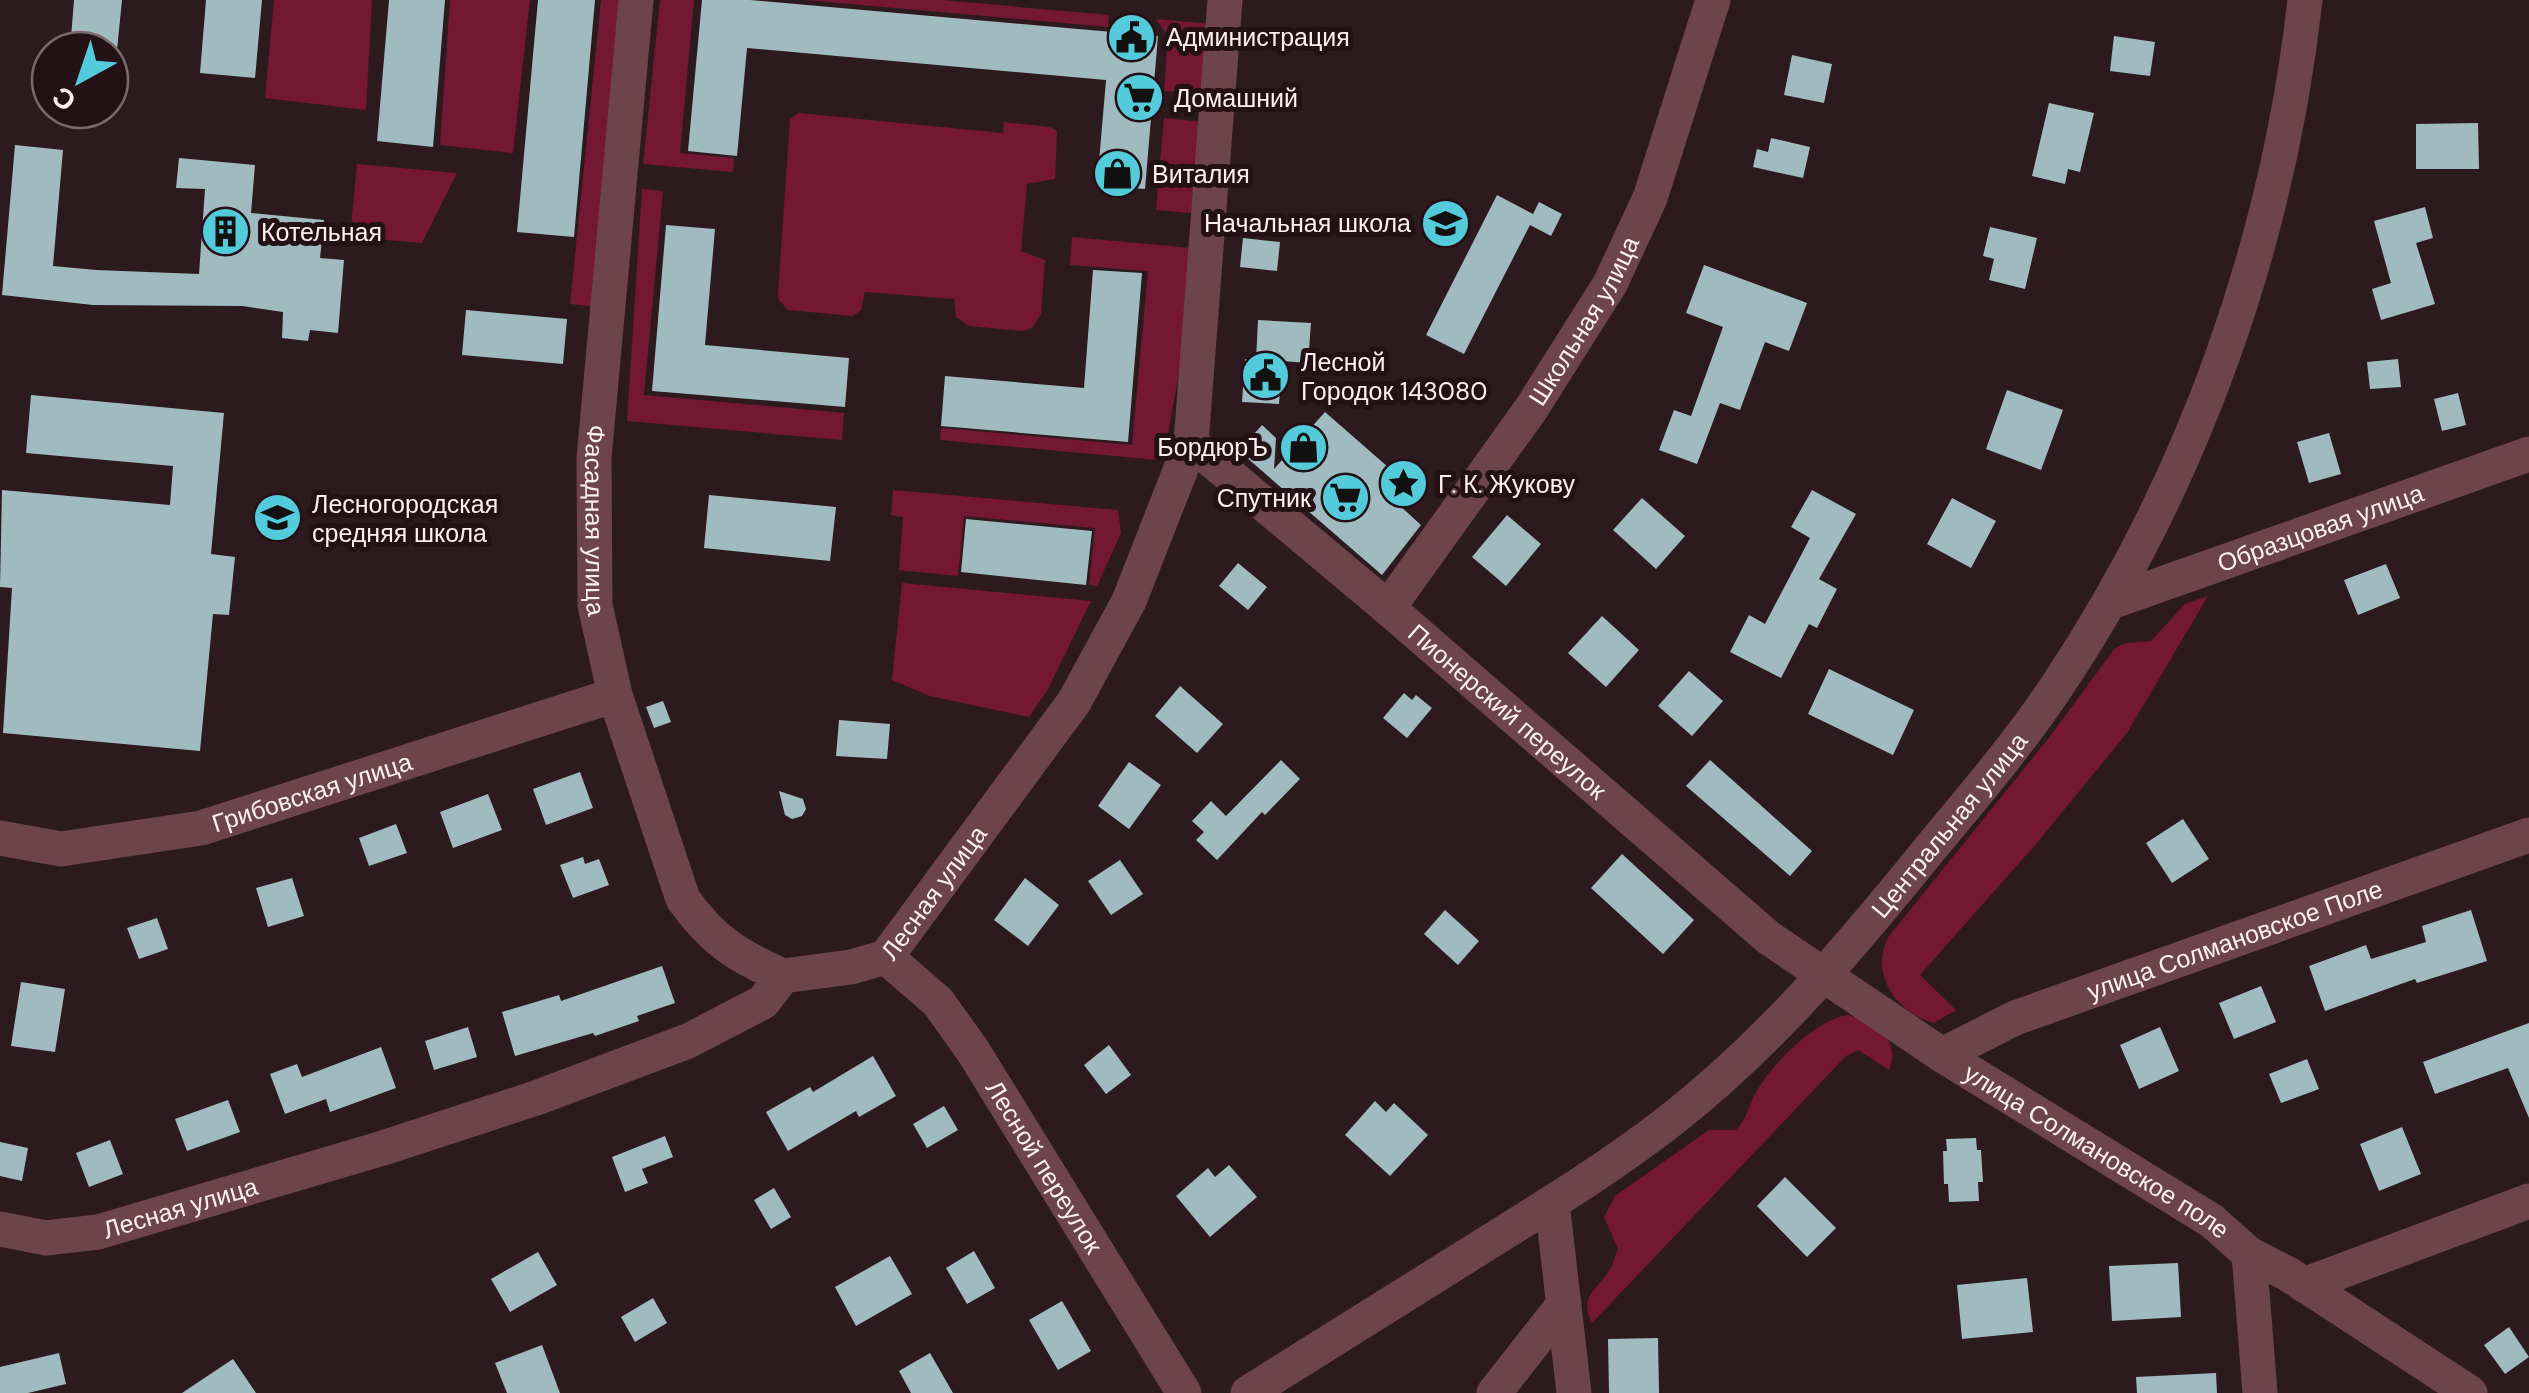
<svg xmlns="http://www.w3.org/2000/svg" width="2529" height="1393" font-family="'DM Sans',sans-serif">
<style>
.green{fill:#731735}
.building{fill:#a0bbc0}
.lines{fill:none;stroke-linecap:round;stroke-linejoin:round}
.minor{stroke:#6d444c;stroke-width:35}
.labels{text-anchor:middle;stroke-width:10;stroke-linejoin:round;paint-order:stroke}
.poi-label{font-size:25px;fill:#fef0f2;stroke:#231115;text-anchor:start}
.street-label{font-size:25px;fill:#fef0f2;stroke:#231115}
</style>
<rect width="100%" height="100%" fill="#2d1a1e"/>
<!-- green -->
<path class="green" d="M274 0H372L366 110 265 98Z
M450 0H530L513 153 440 145Z
M601 0H627L597 307 570 304Z
M660 0H694L680 153 734 158 733 172 643 164Z
M805 0H942L1109 15 1108 27Z
M1156 19 1212 24 1208 94 1164 91 1168 36Z
M799 113 1003 133 1004 122 1050 127 1057 131 1055 179 1027 184 1021 251 1045 260 1041 314 1032 328 1023 331 969 326 956 317 954 299 865 292 861 310 853 316 788 310 779 300 778 294 790 119Z
M1164 118 1205 122 1199 214 1156 210Z
M357 164 457 173 422 243 350 237Z
M642 189 663 191 644 395 844 413 842 440 627 421Z
M1072 237 1191 248 1181 361 1165 451 1158 460 940 440 941 428 1132 445 1148 271 1070 265Z
M893 490 1118 510 1121 533 1097 586 1089 585 1095 528 964 516 958 576 899 570 903 517 891 515Z
M902 583 1091 601 1047 691 1029 717 930 696 892 680Z
M2208 596 2127 733 2036 844 1920 975 1956 1010 1934 1023C1897 1013 1868 973 1889 936L2048 739 2115 648 2126 643 2151 641 2185 604Z
M1848 1015C1874 1022 1902 1040 1889 1070L1858 1050 1846 1056 1592 1323C1579 1297 1595 1292 1608 1272 1613 1266 1615 1256 1618 1249L1604 1217 1615 1196 1709 1130H1736C1748 1118 1749 1103 1758 1089 1774 1062 1817 1019 1848 1015Z"/>
<!-- building -->
<path class="building" d="M74 0H122L117 50H70Z
M206 0H262L255 78 200 73Z
M389 0H445L433 147 377 141Z
M538 0H595L574 237 517 232Z
M702 0H750L1158 36 1145 189 1097 185 1106 80 747 48 737 156 688 151Z
M2114 36 2155 42 2150 76 2110 71Z
M1792 55 1832 64 1824 103 1784 95Z
M2049 103 2094 113 2080 172 2068 169 2065 184 2032 176Z
M2478 123 2479 169H2416V124Z
M1771 138 1810 147 1803 178 1753 167 1757 149 1768 152Z
M15 145 63 150 53 266 96 270 199 274 205 189 176 188 179 158 255 165 251 213 324 220 320 258 344 260 338 333 310 330 308 341 282 338 283 312 242 306 93 305 2 295Z
M1497 195 1533 214 1539 202 1562 214 1551 236 1530 225 1464 354 1426 335Z
M2425 207 2433 238 2416 243 2435 304 2381 320 2372 289 2391 283 2374 221Z
M666 225 715 229 705 345 849 358 845 407 652 391Z
M1990 227 2037 238 2025 289 1989 280 1994 259 1983 256Z
M1243 238 1280 242 1277 271 1240 267Z
M1704 265 1807 303 1789 351 1765 342 1740 410 1720 403 1697 464 1659 450 1674 410 1691 416 1723 327 1686 313Z
M1093 270 1142 273 1128 442 941 426 945 376 1084 388Z
M466 310 567 319 563 364 462 355Z
M1258 320 1311 323 1308 363 1282 361 1279 404 1242 402 1245 359 1256 360Z
M2398 359 2401 387 2370 389 2367 362Z
M2007 390 2063 410 2041 470 1986 449Z
M2458 393 2466 425 2442 431 2434 399Z
M31 395 224 413 211 554 235 557 229 615 213 614 200 751 3 733 12 588 0 587 2 490 170 505 173 466 26 453Z
M1325 412 1412 488 1398 504 1421 525 1382 575 1239 451 1262 425 1276 438 1274 469Z
M2329 433 2341 474 2309 483 2297 442Z
M1812 490 1856 514 1819 579 1837 589 1817 628 1809 624 1781 678 1730 652 1749 615 1765 624 1810 538 1791 527Z
M709 495 836 507 830 561 704 548Z
M1642 498 1685 536 1656 569 1613 530Z
M1952 498 1996 521 1971 568 1927 544Z
M1507 515 1541 544 1506 586 1472 557Z
M966 519 1092 531 1086 585 961 572Z
M1238 563 1267 587 1248 610 1219 586Z
M2386 564 2400 598 2358 615 2344 580Z
M1602 616 1639 650 1606 687 1568 653Z
M1829 669 1914 710 1893 755 1808 714Z
M1689 671 1723 701 1692 736 1658 706Z
M1180 686 1223 724 1197 753 1155 716Z
M1404 693 1412 700 1416 695 1432 708 1407 738 1383 718Z
M663 701 671 722 654 728 646 707Z
M839 720 890 724 887 759 836 756Z
M1281 760 1300 779 1265 815 1262 812 1217 860 1196 840 1204 832 1192 821 1211 801 1226 816Z
M1710 760 1812 851 1790 876 1686 786Z
M1129 762 1161 785 1129 829 1098 806Z
M580 772 593 808 546 825 533 789Z
M779 791 803 799 806 809 802 816 792 819 785 815Z
M488 794 502 830 453 848 440 812Z
M2183 819 2209 859 2172 883 2146 843Z
M396 824 407 853 369 866 359 838Z
M1622 854 1694 920 1663 954 1591 888Z
M583 857 585 864 599 859 609 885 573 898 560 865Z
M1120 860 1143 894 1111 915 1088 881Z
M292 878 304 916 268 927 256 888Z
M1025 878 1059 905 1028 946 994 920Z
M1445 910 1479 941 1458 965 1424 934Z
M2471 910 2487 961 2417 983 2415 979 2325 1011 2309 966 2366 945 2371 959 2426 942 2422 926Z
M157 918 168 949 139 959 127 928Z
M662 966 675 1003 637 1016 639 1021 595 1036 593 1033 515 1056 502 1012 559 995 561 1001Z
M21 982 65 989 55 1052 11 1046Z
M2261 986 2276 1022 2234 1039 2219 1003Z
M2529 1023V1118L2508 1068 2435 1094 2423 1062Z
M468 1027 477 1057 434 1070 425 1041Z
M2160 1027 2179 1071 2139 1089 2120 1045Z
M1109 1045 1131 1075 1106 1094 1084 1065Z
M381 1047 396 1088 330 1112 326 1099 285 1114 270 1074 297 1064 302 1077Z
M873 1056 896 1096 859 1117 856 1111 788 1151 766 1112 810 1087 813 1092Z
M2307 1059 2319 1089 2281 1103 2269 1074Z
M228 1100 240 1132 187 1151 175 1119Z
M1375 1101 1386 1112 1394 1103 1428 1135 1390 1176 1345 1135Z
M944 1106 958 1130 927 1148 913 1124Z
M2402 1127 2421 1174 2379 1191 2360 1144Z
M665 1136 673 1157 642 1169 648 1183 625 1192 612 1157Z
M1976 1138 1977 1150H1981L1983 1182H1978L1979 1201 1949 1202 1948 1184H1944L1943 1151H1947L1946 1139Z
M110 1140 123 1174 89 1187 76 1153Z
M0 1142 28 1148 22 1181 0 1176Z
M1229 1165 1257 1197 1210 1237 1176 1196 1208 1168 1215 1177Z
M1785 1177 1836 1228 1807 1257 1757 1206Z
M774 1188 791 1217 771 1229 754 1200Z
M974 1251 995 1288 967 1304 946 1268Z
M538 1252 557 1285 510 1312 491 1279Z
M890 1256 912 1294 856 1326 835 1287Z
M2178 1263 2181 1317 2112 1321 2109 1266Z
M2027 1278 2033 1332 1962 1339 1957 1285Z
M653 1298 667 1323 635 1342 621 1317Z
M1062 1301 1091 1351 1058 1370 1029 1320Z
M2509 1327 2529 1357 2505 1374 2484 1345Z
M1658 1338 1659 1393H1609L1608 1339Z
M542 1345 560 1393H507L495 1363Z
M59 1353 66 1384 28 1393H0V1367Z
M930 1353 953 1393H911L899 1371Z
M233 1359 256 1393H182Z
M2216 1373 2217 1393H2137L2136 1377Z"/>
<g class="lines">
<!-- minor -->
<g class="minor">
<path id="s1" d="M636 0 594 458 595 605 615 695 683 899C712 940 737 956 783 976"/>
<path id="s2" d="M1191 443 1388 608 1769 938 1942 1055 2212 1221 2249 1254 2288 1274 2470 1393"/>
<path id="s3" d="M2111 602 2529 454"/>
<path id="s4" d="M1388 608 1531 409 1610 284 1650 198 1713 0"/>
<path id="s5" d="M0 838 61 849 201 828 615 695"/>
<path id="s6" d="M886 957 938 1002 973 1051 1184 1393"/>
<path id="s7" d="M1942 1055 2015 1018 2529 835"/>
<path d="M1552 1203 1574 1393"/>
<path id="s8" d="M0 1229 46 1238 98 1232 383 1148 536 1098 688 1041 763 1002 783 976 851 967 886 957 1074 702 1129 601 1191 443 1225 0"/>
<path d="M2249 1254 2260 1393"/>
<path d="M2304 1285 2529 1201"/>
<path id="s9" d="M1248 1393C1325 1344 1403 1296 1481 1247 1545 1207 1611 1167 1671 1120 1768 1044 1847 951 1924 856 1970 800 2019 744 2059 683 2194 480 2278 242 2305 0"/>
<path d="M1494 1393 1564 1304"/>
</g>
</g>
<!-- icons -->
<defs>
<symbol id="civic-disc" viewBox="-11 -11 22 22"><circle r="9.5" fill="#53cbdb" stroke="#231115"/><path d="M-.6-6.5H3V-4.5H.6V-3L4-1V1h2V6H-6V1h2V-1L-.6-3ZM-1.2 2.5V6h2.4V2.5Z" fill="#111"/></symbol>
<symbol id="supermarket-disc" viewBox="-11 -11 22 22"><circle r="9.5" fill="#53cbdb" stroke="#231115"/><path d="M-6-5.5h2.5l.6 2H6L4.5 2H-2.5L-4.4-4H-6ZM-1.5 3.2a1.3 1.3 0 1 0 .1 0ZM3 3.2a1.3 1.3 0 1 0 .1 0Z" fill="#111"/></symbol>
<symbol id="shop-disc" viewBox="-11 -11 22 22"><circle r="9.5" fill="#53cbdb" stroke="#231115"/><path d="M-5-2.5h2.3a2.7 3.5 0 0 1 5.4 0H5L5.5 6h-11ZM-1.5-2.5h3a1.5 2.3 0 0 0-3 0Z" fill="#111"/></symbol>
<symbol id="school-disc" viewBox="-11 -11 22 22"><circle r="9.5" fill="#53cbdb" stroke="#231115"/><path d="M0-5L7-2L0 1L-7-2ZM-4 1L0 2.5L4 1V4Q0 6-4 4Z" fill="#111"/></symbol>
<symbol id="building-disc" viewBox="-11 -11 22 22"><circle r="9.5" fill="#53cbdb" stroke="#231115"/><path d="M-4-6H4V6H1V3H-1V6H-4ZM-2.5-4.3h1.7v1.8h-1.7ZM.8-4.3h1.7v1.8H.8ZM-2.5-1h1.7V.8h-1.7ZM.8-1h1.7V.8H.8Z" fill="#111"/></symbol>
<symbol id="sight-disc" viewBox="-11 -11 22 22"><circle r="9.5" fill="#53cbdb" stroke="#231115"/><path d="M0-6L1.8-2.2L6-1.7L2.9 1.2L3.7 5.4L0 3.3L-3.7 5.4L-2.9 1.2L-6-1.7L-1.8-2.2Z" fill="#111"/></symbol>
</defs>
<g fill-rule="evenodd">
<use href="#civic-disc" x="1104" y="10" width="55" height="55"/>
<use href="#supermarket-disc" x="1112" y="70" width="55" height="55"/>
<use href="#shop-disc" x="1090" y="146" width="55" height="55"/>
<use href="#school-disc" x="1418" y="196" width="55" height="55"/>
<use href="#building-disc" x="198" y="204" width="55" height="55"/>
<use href="#civic-disc" x="1238" y="348" width="55" height="55"/>
<use href="#shop-disc" x="1276" y="420" width="55" height="55"/>
<use href="#sight-disc" x="1376" y="456" width="55" height="55"/>
<use href="#supermarket-disc" x="1318" y="470" width="55" height="55"/>
<use href="#school-disc" x="250" y="490" width="55" height="55"/>
</g>
<g class="labels">
<!-- poi labels -->
<g class="poi-label">
<text x="1166" y="46">Администрация</text>
<text x="1174" y="107">Домашний</text>
<text x="1152" y="183">Виталия</text>
<text x="1411" y="232" text-anchor="end">Начальная школа</text>
<text x="261" y="241">Котельная</text>
<text x="1301" y="371">Лесной<tspan x="1301" dy="29">Городок 143080</tspan></text>
<text x="1268" y="456" text-anchor="end">БордюрЪ</text>
<text x="1438" y="493">Г. К. Жукову</text>
<text x="1311" y="507" text-anchor="end">Спутник</text>
<text x="312" y="513">Лесногородская<tspan x="312" dy="29">средняя школа</tspan></text>
</g>
<!-- street labels -->
<g class="street-label">
<text dy="9" stroke="none"><textPath href="#s4" startOffset="348">Школьная улица</textPath></text>
<text dy="9" stroke="none"><textPath href="#s1" startOffset="522">Фасадная улица</textPath></text>
<text dy="9" stroke="none"><textPath href="#s3" startOffset="222">Образцовая улица</textPath></text>
<text dy="9" stroke="none"><textPath href="#s2" startOffset="415">Пионерский переулок</textPath></text>
<text dy="9" stroke="none"><textPath href="#s5" startOffset="320">Грибовская улица</textPath></text>
<text dy="9" stroke="none"><textPath href="#s9" startOffset="910">Центральная улица</textPath></text>
<text dy="9" stroke="none"><textPath href="#s8" startOffset="1022">Лесная улица</textPath></text>
<text dy="9" stroke="none"><textPath href="#s7" startOffset="315">улица Солмановское Поле</textPath></text>
<text dy="9" stroke="none"><textPath href="#s2" startOffset="1152">улица Солмановское поле</textPath></text>
<text dy="9" stroke="none"><textPath href="#s6" startOffset="265">Лесной переулок</textPath></text>
<text dy="9" stroke="none"><textPath href="#s8" startOffset="185">Лесная улица</textPath></text>
</g>
</g>
<!-- north arrow -->
<g transform="translate(80 80) rotate(220)"><circle r="48" fill="#231115" stroke="#7b6a6d" stroke-width="2.5"/>
<path d="M0-8L18 38L0 25L-18 38Z" fill="#53cbdb"/>
<text y="-15" font-size="28" font-weight="bold" text-anchor="middle" fill="#fef0f2">С</text>
</g>
</svg>
